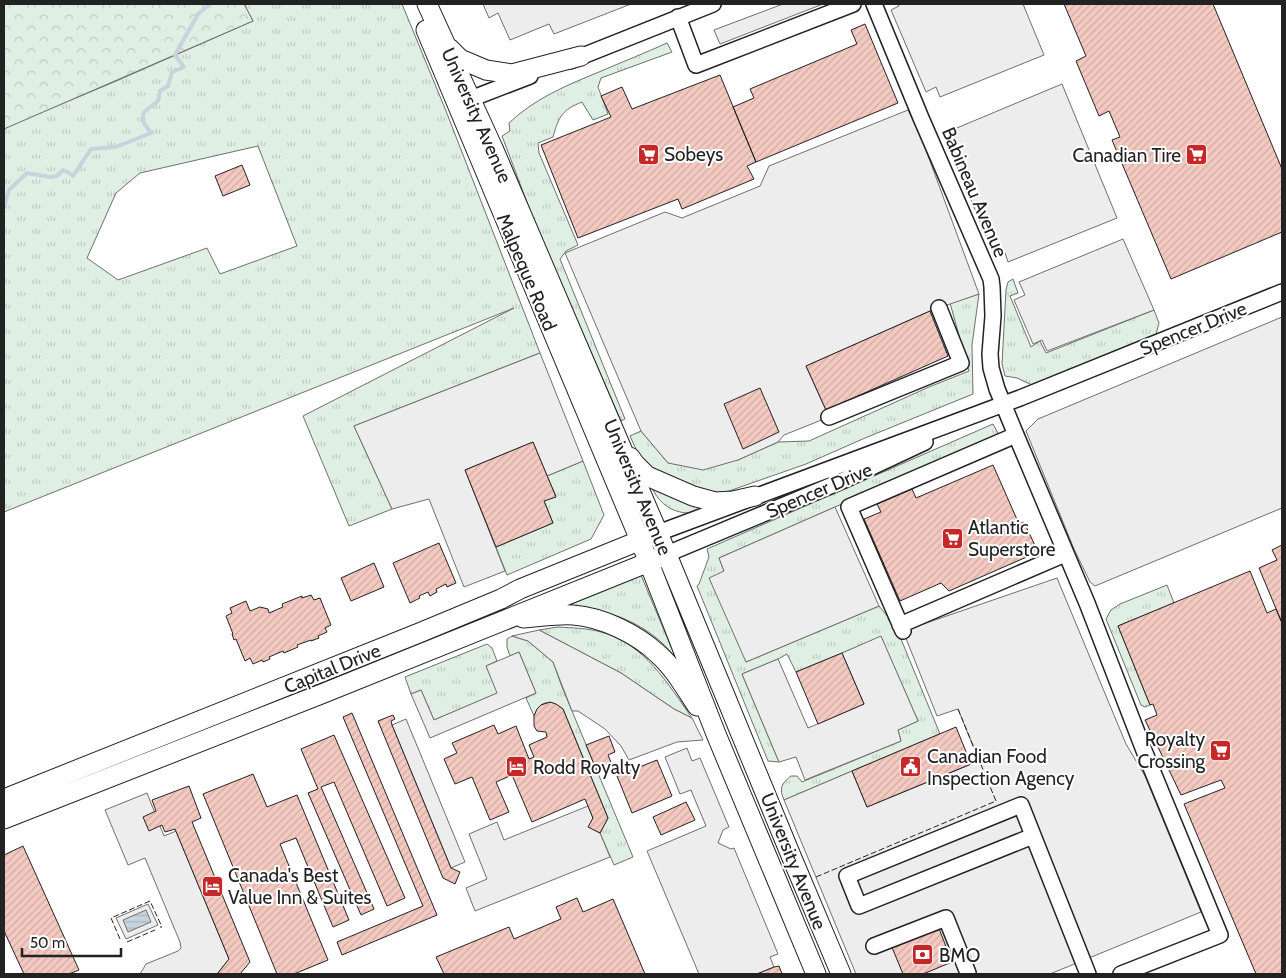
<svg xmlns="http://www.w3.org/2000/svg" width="1286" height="978" font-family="Cabin,sans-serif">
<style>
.grass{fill:url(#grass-tufts);stroke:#6f6f6f;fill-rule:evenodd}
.forest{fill:url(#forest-crowns);stroke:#6f6f6f}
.parking{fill:#ededed;stroke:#6f6f6f}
.water{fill:url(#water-rules);stroke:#6f6f6f}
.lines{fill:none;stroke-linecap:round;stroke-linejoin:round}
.stream{stroke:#c7d3dd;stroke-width:4}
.building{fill:url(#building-hatch);stroke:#222}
.minor-casing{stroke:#222;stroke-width:18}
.major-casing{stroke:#222;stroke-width:21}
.minor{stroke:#fff;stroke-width:15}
.major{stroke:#fff;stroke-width:19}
.fence{stroke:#222;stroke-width:1;stroke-dasharray:6 2.5;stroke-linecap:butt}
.labels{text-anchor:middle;stroke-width:4;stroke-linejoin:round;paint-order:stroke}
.street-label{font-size:19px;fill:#222;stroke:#fff}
.poi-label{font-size:19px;fill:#222;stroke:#fff;text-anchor:start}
</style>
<defs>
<pattern id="grass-tufts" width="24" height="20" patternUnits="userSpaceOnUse" patternTransform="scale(1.25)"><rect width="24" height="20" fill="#e0efe3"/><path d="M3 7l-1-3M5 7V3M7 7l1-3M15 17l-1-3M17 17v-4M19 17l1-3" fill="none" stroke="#c0cdc2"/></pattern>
<pattern id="forest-crowns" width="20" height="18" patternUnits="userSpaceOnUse" patternTransform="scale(1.25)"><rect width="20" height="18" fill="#e0efe3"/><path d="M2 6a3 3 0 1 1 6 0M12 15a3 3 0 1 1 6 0" fill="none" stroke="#c0cdc2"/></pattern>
<pattern id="water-rules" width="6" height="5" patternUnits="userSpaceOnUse" patternTransform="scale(1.25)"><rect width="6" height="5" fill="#c7d3dd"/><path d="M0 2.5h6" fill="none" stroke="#abb5bd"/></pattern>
<pattern id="building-hatch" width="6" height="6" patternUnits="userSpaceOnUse" patternTransform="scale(1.25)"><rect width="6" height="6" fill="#f3c9c0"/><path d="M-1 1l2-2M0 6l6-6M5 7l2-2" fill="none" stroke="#d0aca5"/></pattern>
</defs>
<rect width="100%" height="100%" fill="#fff"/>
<!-- grass -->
<path class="grass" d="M244 4H402L446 111 540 353 354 426 392 509 349 526 303 416 514 308 4 512V128L114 82 253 21ZM258 146 297 246 220 274 207 248 118 280 87 258 116 193 140 173Z
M667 43 672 52 601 78 598 87 608 114 593 120 582 102C562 110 559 116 553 137L538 143 539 153 578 245 566 251 560 259 625 419 621 421 534 221 502 136 510 131 509 123C534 99 567 85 599 72 622 62 645 53 667 43Z
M1013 279 1018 293 1010 296 1031 347 1040 341 1046 353 1154 310 1159 323 1156 334 1032 385 1017 378 1005 376 1002 364 1006 290 1008 282Z
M979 294 972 345 973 394 865 438 806 464 729 491 716 493 666 478 641 460 630 436 641 431 668 463 738 460 778 442 809 441 929 387 969 371 950 303Z
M993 424 999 435 719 558 724 571 746 662 879 606 896 627 940 734 852 771 784 800C779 788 781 784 791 776H797L802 782 901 741 898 730 918 721 881 637 796 672 787 654 778 659 742 674 779 762 768 761 697 586 699 584 709 557 707 549Z
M583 461 604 515 591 539 507 575 496 547 553 523 544 501 556 496 547 476Z
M652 488 715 505C708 508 700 512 693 513 674 514 660 505 652 488Z
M641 575 676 659C651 623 605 608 563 605Z
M1167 585 1174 603 1118 626 1150 705 1145 707 1141 705 1106 619 1111 610 1120 604Z
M558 627C572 628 587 628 601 632 644 643 668 684 692 718L674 709 621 673 539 630Z
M512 636 528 641 553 662 562 687 633 857 614 865 600 833 608 818 563 709C550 699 540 700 534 716L526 698 536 693 519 652 510 656 507 647V639Z
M487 644 492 648 497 661 486 666 498 693 434 720 421 690 411 694 405 677Z"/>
<!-- forest -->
<path class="forest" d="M4 4H244L253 21 4 129Z"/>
<!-- parking -->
<path class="parking" d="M483 4H631L554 34 549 24 510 40 498 13 489 18Z
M783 4H823L720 44 714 30Z
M898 4H1023L1044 55 940 97 936 87 926 92 891 10 899 6Z
M1062 84 1117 218 1008 262 1004 250 994 255 948 145 957 141 952 130Z
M908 110 920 134 979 294 930 311 806 366 829 417 784 435 778 442 738 460 703 470 668 463 641 431 565 253 665 212 682 218 760 186 769 166Z
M1123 239 1154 310 1047 351 1042 340 1033 344 1014 300 1025 295 1019 282Z
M1282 317V508L1095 586 1090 582 1074 549 1026 431 1038 419Z
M540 353 583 461 547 476 533 442 465 470 505 571 464 587 429 499 392 509 354 426Z
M835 507 879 606 746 662 709 578 724 571 719 558Z
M1057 578 1126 744 1145 776 1201 912 1050 974H856L784 800 852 771 867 807 979 761 958 709 937 716 903 631Z
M539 630 621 673 674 709 692 718 703 740 677 742 629 760 621 746 605 729 578 711H572L553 662 528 641 512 636Z
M881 636 918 721 898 730 901 741 805 780 796 757 779 762 742 674 778 659 808 728 864 704 842 653Z
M519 652 536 693 430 738 411 694 421 690 434 720 497 693 486 666Z
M406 719 465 862 451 868 392 725Z
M687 748 692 761 700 758 729 827 723 830 718 843 731 849 734 848 778 954 770 957 774 967 757 974H699L647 851 706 826 691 790 680 794 665 757Z
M147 793 164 836 176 831 229 959 217 974H139H140L146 964 178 951 181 948 180 942 145 858 128 865 105 810Z
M588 806 593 818 589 827 600 833 610 857 475 911 466 888 487 879 469 834 497 822 504 840Z
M148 904 158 925 126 939 116 918Z"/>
<!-- water -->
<path class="water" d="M146 910 151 922 128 932 123 920Z"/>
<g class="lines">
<!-- stream -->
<path class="stream" d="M4 207 9 190 27 173 50 177 57 176 63 170 68 172 73 176 91 149 116 147 151 133 142 120 144 112 158 101 160 91 168 86 172 72 184 67 175 55 198 14 210 4"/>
</g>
<!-- building -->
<path class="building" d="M1064 4H1213L1282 169V232L1171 279 1112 140 1120 137 1109 111 1099 116 1076 61 1086 56Z
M865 24 898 103 756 162 733 107 754 98 750 89 857 44 851 30Z
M720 75 756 162 747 166 754 179 682 209 678 199 578 238 541 145 611 117 601 96 622 87 632 109Z
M242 165 250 185 223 196 215 176Z
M930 311 948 356 826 410 806 366Z
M760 388 779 432 743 449 724 404Z
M533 442 556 497 544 501 553 523 496 547 465 470Z
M993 465 1019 524 1024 522 1038 552 949 591 941 583 900 601 864 519 881 512 877 504 912 489 916 498Z
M439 543 456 583 447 587 446 584 436 589 437 592 430 596 428 592 419 596 420 598 410 603 393 563Z
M1282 545V623L1259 568 1277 560 1272 550Z
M374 563 384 587 351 601 341 578Z
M1250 571 1267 613 1276 609 1282 623V974H1256L1184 804 1225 788 1221 780 1181 795 1145 720 1157 715 1153 704 1150 705 1118 626Z
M311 595 314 600 320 598 331 625 325 628 327 632 318 636 319 638 311 641V640L297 645 298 647 284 653 283 651 269 657 270 659 263 662 262 660 253 664 250 658 245 661 236 639 234 640 232 634H233L226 616 232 613 230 608 246 601 250 611 260 607 268 609 269 613 283 607 282 604 302 596V598Z
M842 653 864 704 818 724 796 672Z
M550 702 556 704 563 709 608 818 600 833 588 827 593 818 585 799 532 822 512 775 496 782 509 812 490 820 472 777 455 784 444 759 457 753 452 743 494 725 498 734 516 726 529 759 534 757 529 745 547 737 546 732 537 731 534 726V716L537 709 541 705Z
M352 713 437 915 342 955 337 942 423 906 343 717Z
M393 715 395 719 391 721 392 725 451 868 460 872 455 884 443 878 378 721Z
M956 727 971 764 867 807 852 771Z
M334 735 405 898 387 906 334 782 321 787 374 909 361 915 308 793 318 789 301 749Z
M609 736 615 752 608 755 612 765 597 771 586 745Z
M657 760 672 796 632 813 617 776Z
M253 774 267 807 297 795 349 920 333 927 296 838 280 844 328 960 294 974H277L203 794Z
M189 786 201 818 192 822 250 962 240 974H217L229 959 175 829 165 832 162 825 149 831 143 817 156 811 152 800Z
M686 802 695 820 661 835 653 817Z
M23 846 79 970 69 974H24L4 931V855Z
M577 898 583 912 613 899 645 974H444L436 957 509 927 514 939 561 919 556 907Z
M938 926 952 962 923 974H903L891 945Z
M779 966 782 974H757L774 967Z"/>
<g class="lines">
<defs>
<path id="minor" d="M874 4 921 118 991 279 992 287 993 316 990 354 991 368 997 389 1016 435 1087 603 1145 753 1220 935 1121 974
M678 17 696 65 853 4
M570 61 713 4
M460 103 530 76
M829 417 961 363 939 308
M658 533 1020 398 1282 292
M667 554 842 481 925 442
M900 625 1065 554
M903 631 849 507 1016 435
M1033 836 859 906 847 876 1021 805 1088 974
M874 946 946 918 968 973"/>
<path id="major" d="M427 4 493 148 588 370 658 533 792 858 841 974
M426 30 640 540 716 734 816 974
M449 48 460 59 486 70 512 74 581 56
M630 457 635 464 647 476 693 496 715 502 733 501 755 496
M523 618C539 617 557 614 573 615 602 617 637 634 658 654 674 668 685 688 697 706
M4 799 419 633 501 599 520 589 651 536
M4 819 324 693 659 558"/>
</defs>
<!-- minor casing -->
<use href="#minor" class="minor-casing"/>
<!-- major casing -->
<use href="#major" class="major-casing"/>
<!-- minor -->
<use href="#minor" class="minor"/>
<!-- major -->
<use href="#major" class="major"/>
<!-- fence -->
<path class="fence" d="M816 877 996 801 958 709
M120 939 111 918 150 901 162 927H160
M127 942 155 930"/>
</g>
<!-- icons -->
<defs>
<symbol id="supermarket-square" viewBox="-11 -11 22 22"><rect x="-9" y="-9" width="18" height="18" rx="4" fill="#c62828" stroke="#fff"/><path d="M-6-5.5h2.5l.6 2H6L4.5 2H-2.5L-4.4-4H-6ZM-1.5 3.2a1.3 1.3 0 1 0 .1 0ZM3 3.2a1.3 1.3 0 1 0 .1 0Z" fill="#fff"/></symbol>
<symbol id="hotel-square" viewBox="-11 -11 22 22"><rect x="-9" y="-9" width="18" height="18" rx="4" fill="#c62828" stroke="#fff"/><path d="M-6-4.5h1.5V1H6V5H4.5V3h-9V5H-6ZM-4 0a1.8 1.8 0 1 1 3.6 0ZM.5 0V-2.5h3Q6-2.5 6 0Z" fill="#fff"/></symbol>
<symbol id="civic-square" viewBox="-11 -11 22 22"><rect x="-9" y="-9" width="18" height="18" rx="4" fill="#c62828" stroke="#fff"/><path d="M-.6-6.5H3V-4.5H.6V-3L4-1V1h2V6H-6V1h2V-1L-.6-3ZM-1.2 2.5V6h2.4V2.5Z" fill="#fff"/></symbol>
<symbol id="bank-square" viewBox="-11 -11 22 22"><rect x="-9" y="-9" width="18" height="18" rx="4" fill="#c62828" stroke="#fff"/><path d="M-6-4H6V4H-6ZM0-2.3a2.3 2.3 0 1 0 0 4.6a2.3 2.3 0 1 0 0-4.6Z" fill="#fff"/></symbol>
</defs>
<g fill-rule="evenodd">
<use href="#supermarket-square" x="636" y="142" width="25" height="25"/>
<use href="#supermarket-square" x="1184" y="142" width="25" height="25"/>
<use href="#supermarket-square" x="940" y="526" width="25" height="25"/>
<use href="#supermarket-square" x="1208" y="738" width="25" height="25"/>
<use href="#hotel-square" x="504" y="754" width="25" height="25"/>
<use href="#civic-square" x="898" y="754" width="25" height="25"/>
<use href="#hotel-square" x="200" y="874" width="25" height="25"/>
<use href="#bank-square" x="910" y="942" width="25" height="25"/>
</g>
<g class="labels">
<!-- street labels -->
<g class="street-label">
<text transform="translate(477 115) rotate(66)" y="7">University Avenue</text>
<text transform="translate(975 192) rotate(67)" y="7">Babineau Avenue</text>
<text transform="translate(527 272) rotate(67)" y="7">Malpeque Road</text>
<text transform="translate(1193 328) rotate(-22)" y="7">Spencer Drive</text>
<text transform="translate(638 487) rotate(67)" y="7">University Avenue</text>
<text transform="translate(819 490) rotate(-23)" y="7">Spencer Drive</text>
<text transform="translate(332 668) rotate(-22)" y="7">Capital Drive</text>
<text transform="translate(794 861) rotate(68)" y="7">University Avenue</text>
</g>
<!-- poi labels -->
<g class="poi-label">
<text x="664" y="161">Sobeys</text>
<text x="1181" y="162" text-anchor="end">Canadian Tire</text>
<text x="968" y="534">Atlantic<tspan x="968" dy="22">Superstore</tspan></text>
<text x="1205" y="746" text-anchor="end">Royalty<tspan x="1205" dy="22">Crossing</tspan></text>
<text x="927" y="763">Canadian Food<tspan x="927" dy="22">Inspection Agency</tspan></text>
<text x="533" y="774">Rodd Royalty</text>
<text x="228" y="882">Canada's Best<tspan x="228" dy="22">Value Inn &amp; Suites</tspan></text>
<text x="939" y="962">BMO</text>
</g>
</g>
<!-- border -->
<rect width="1286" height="978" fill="none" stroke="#222222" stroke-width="10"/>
<!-- scale -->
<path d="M22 948v8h99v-8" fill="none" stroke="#222222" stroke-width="2.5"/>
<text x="30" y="948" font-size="15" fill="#222222" stroke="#ffffff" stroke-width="4" paint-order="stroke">50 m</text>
</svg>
